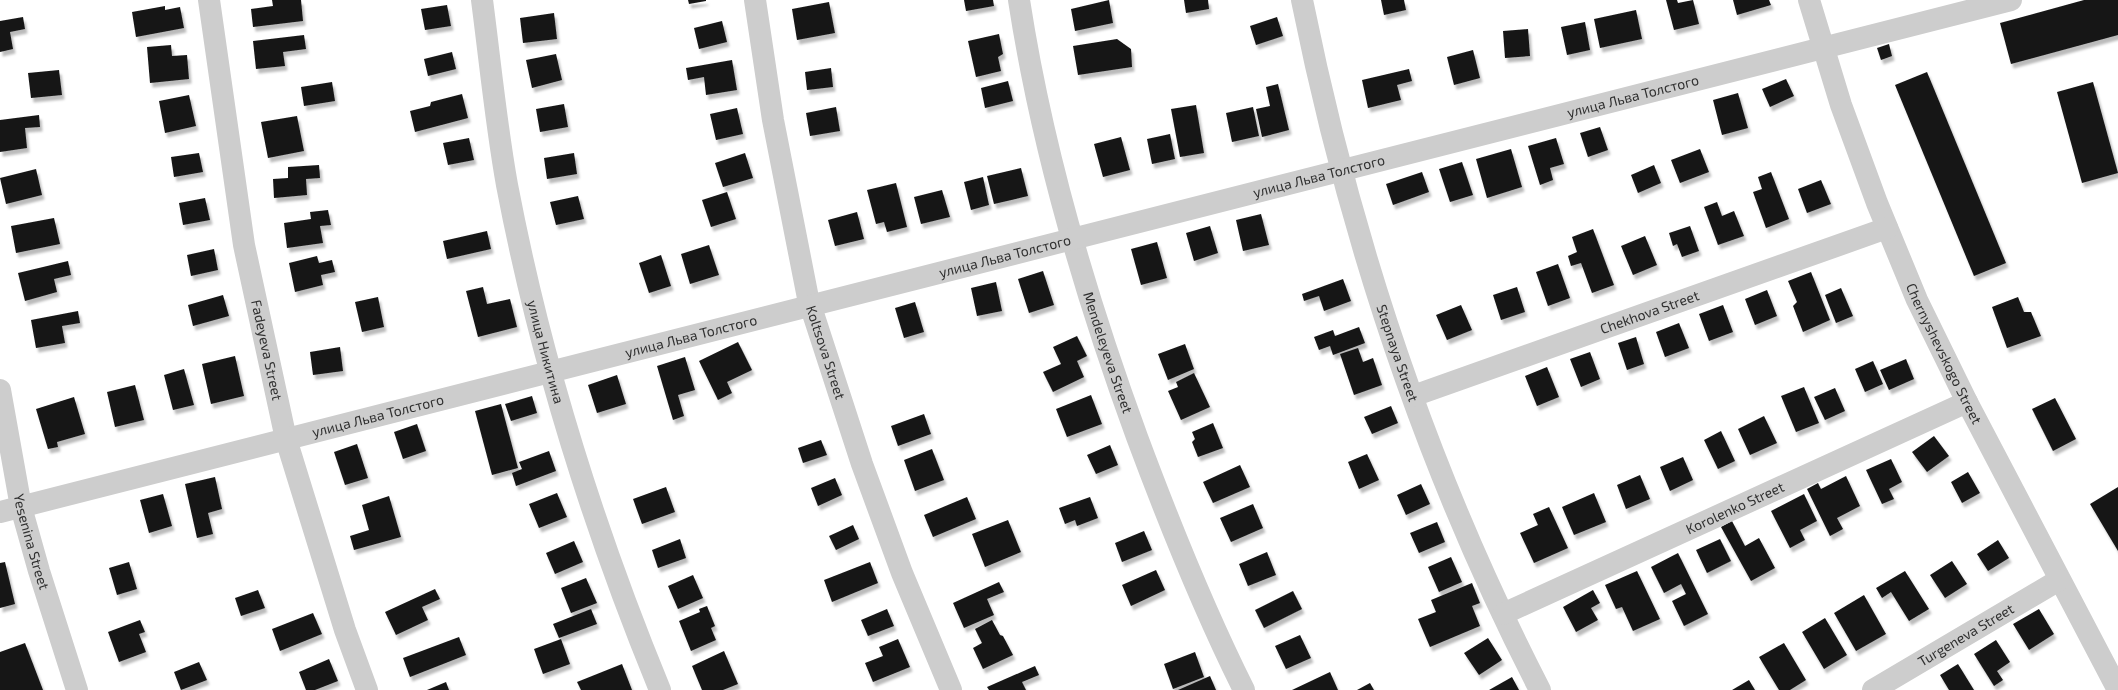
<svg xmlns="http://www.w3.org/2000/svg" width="2118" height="690" font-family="'Exo 2',sans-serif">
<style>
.building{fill:#171717;filter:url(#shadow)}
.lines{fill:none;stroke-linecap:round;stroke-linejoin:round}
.minor{stroke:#cdcdcd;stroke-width:22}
.labels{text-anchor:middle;stroke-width:4;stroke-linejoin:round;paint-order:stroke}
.street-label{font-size:14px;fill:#303030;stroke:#fff}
</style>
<defs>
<filter id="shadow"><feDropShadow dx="2.5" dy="4.5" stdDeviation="1" flood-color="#0004"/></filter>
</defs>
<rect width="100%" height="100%" fill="#fff"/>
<!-- building -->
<path class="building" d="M272 0H301L303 21 253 27 251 9 273 6Z
M688 0H706V1L689 4Z
M964 0H993L994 6 966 11Z
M1109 0 1113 23 1075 31 1071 9Z
M1184 0H1208L1209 9 1186 13Z
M1381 0H1404L1406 10 1384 15Z
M1666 0H1677L1678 3 1693 0 1699 24 1674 30Z
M1733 0H1769L1771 5 1737 15Z
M2084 0H2118V35L2011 64 2000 23Z
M829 2 835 33 797 40 792 9Z
M447 5 451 26 425 30 421 9Z
M165 6V10L180 7 184 28 136 37 132 12Z
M1636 10 1642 39 1600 48 1594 19Z
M554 13 557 39 523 43 520 18Z
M23 17 25 29 10 32 13 49 0 52V21Z
M1277 17 1283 36 1256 45 1250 26Z
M722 21 727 42 699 49 694 28Z
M1585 22 1590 50 1567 55 1561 27Z
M1528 29 1530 56 1505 58 1503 31Z
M999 34 1003 54 998 57 1001 71 976 77 968 41Z
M304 35 306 49 283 52 285 66 256 69 253 41Z
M1117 39 1131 49 1132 67 1078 75 1073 46Z
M1889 44 1892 56 1881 60 1877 48Z
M171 45 172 56 187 55 189 79 150 83 147 47Z
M1473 50 1480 78 1454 85 1447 57Z
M452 52 456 69 428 76 424 59Z
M556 54 562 80 532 88 526 60Z
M732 60 737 90 706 95 704 77 688 80 686 68Z
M831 68 833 87 807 90 805 72Z
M1409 69 1412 81 1397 85 1401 100 1368 108 1362 80Z
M59 70 62 95 31 98 28 73Z
M1927 72 2006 263 1974 276 1895 85Z
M1786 79 1794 96 1770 107 1762 89Z
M1008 81 1013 101 985 108 981 88Z
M332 82 335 101 304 106 301 87Z
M2093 82 2118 173 2082 183 2057 92Z
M1278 84 1289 130 1262 137 1256 109 1270 106 1266 87Z
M1738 93 1748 128 1722 135 1713 100Z
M462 94 468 118 415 132 410 111 430 106 431 102Z
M189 95 196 126 165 133 159 101Z
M564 104 568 127 540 132 536 109Z
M1196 105 1204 153 1180 157 1171 109Z
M836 107 840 131 810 136 806 113Z
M1253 107 1259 136 1232 142 1226 113Z
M737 108 743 134 716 140 710 114Z
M39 115 40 127 25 128 27 148 0 152V120Z
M297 116 304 151 268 158 261 122Z
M1600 127 1608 150 1588 157 1580 133Z
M1170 134 1175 159 1152 164 1147 139Z
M1121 137 1130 170 1103 177 1094 144Z
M469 138 474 160 448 165 443 143Z
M1556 138 1564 164 1550 168 1553 180 1540 185 1528 146Z
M1511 149 1522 187 1487 198 1476 159Z
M1700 149 1709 172 1680 183 1671 160Z
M199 153 203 172 174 177 171 157Z
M574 153 577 174 547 179 544 158Z
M745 153 753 178 723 187 715 163Z
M1462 162 1473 195 1450 202 1439 169Z
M319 165 320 178 306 179 307 195 274 198 273 179 288 178V167Z
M1654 165 1661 183 1638 193 1631 175Z
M1021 168 1028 196 994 204 987 176Z
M36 169 42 195 6 204 0 178Z
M1422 172 1429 192 1393 205 1386 184Z
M1771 172 1789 219 1766 228 1753 192 1762 189 1758 177Z
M983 177 989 205 971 210 964 182Z
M1821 180 1831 204 1807 213 1798 189Z
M896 183 907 227 887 232 884 222 876 224 867 190Z
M942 190 950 217 921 224 914 197Z
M727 192 736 219 711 227 702 200Z
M578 196 584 219 556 225 550 202Z
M205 198 210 220 183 225 179 203Z
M1717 202 1722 216 1734 211 1744 236 1718 245 1704 207Z
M328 210 331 225 320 226 323 243 287 248 284 223 311 219 310 212Z
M857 212 864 239 835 246 828 220Z
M1261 214 1269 245 1243 251 1236 220Z
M54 218 60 244 16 253 11 226Z
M1210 226 1218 253 1194 261 1186 233Z
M1690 226 1699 251 1682 257 1677 244 1673 246 1669 233Z
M1593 229 1614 285 1592 293 1581 263 1571 266 1568 256 1577 252 1572 237Z
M487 231 491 249 447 259 443 241Z
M1645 236 1657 265 1633 275 1621 246Z
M1157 242 1167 278 1141 285 1131 249Z
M709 245 719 275 690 284 681 254Z
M214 249 218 270 191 276 187 255Z
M661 255 671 286 649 293 639 263Z
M317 256 319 263 332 260 335 272 321 275 323 285 295 292 289 263Z
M68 261 71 275 54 279 57 292 25 301 18 273Z
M1558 264 1570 298 1548 306 1536 272Z
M1043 271 1054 305 1029 313 1018 279Z
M1811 272 1830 320 1803 332 1793 306 1797 302 1788 281Z
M1343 279 1351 301 1324 311 1319 296 1304 301 1302 294Z
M996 282 1002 311 977 316 971 288Z
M483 287 487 304 510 299 517 327 478 337 466 291Z
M1517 287 1525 312 1501 320 1493 295Z
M1841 288 1853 316 1836 323 1825 295Z
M1767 290 1777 316 1755 325 1745 299Z
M223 295 229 316 193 326 188 305Z
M378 297 384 327 362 332 355 302Z
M2018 297 2024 312H2031L2041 336 2007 348 1992 307Z
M915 302 924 332 904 338 895 308Z
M1461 305 1472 330 1447 340 1436 315Z
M1723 305 1733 332 1709 341 1699 314Z
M78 311 80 323 62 326 65 343 36 348 31 320Z
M1679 323 1689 348 1665 357 1656 332Z
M1359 327 1365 343 1333 355 1330 346 1319 350 1314 337 1333 330 1335 336Z
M1077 336 1087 356 1077 361 1084 377 1053 392 1043 372 1061 364 1053 347Z
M1636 337 1644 364 1627 370 1618 343Z
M738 342 752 370 727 382 732 393 718 400 699 361Z
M1185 344 1194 369 1168 380 1158 354Z
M340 347 343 371 313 375 310 352Z
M1358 348 1363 362 1373 358 1382 385 1354 395 1340 354Z
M1590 352 1600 379 1581 387 1570 359Z
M235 356 244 396 211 404 202 364Z
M685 357 695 390 678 395 684 416 673 420 657 366Z
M1906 359 1914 379 1889 390 1880 370Z
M1873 361 1883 384 1865 392 1855 369Z
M1547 367 1559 397 1537 406 1525 376Z
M184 369 194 405 173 410 164 375Z
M1194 373 1210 407 1181 420 1168 391 1178 387 1176 382Z
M617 375 626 404 597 413 588 385Z
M135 385 144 420 115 427 107 392Z
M1804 387 1819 423 1796 432 1781 396Z
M1835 388 1845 411 1825 420 1814 397Z
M1091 395 1102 424 1067 437 1056 409Z
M532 396 537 413 511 421 505 404Z
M74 397 85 434 57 442 58 447 48 449 36 409Z
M2055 398 2076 439 2053 451 2032 409Z
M501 404 518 468 492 475 475 411Z
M1391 406 1398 423 1372 434 1364 417Z
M924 414 931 434 898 446 891 426Z
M1764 416 1777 443 1750 455 1738 429Z
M1213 423 1223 448 1198 457 1192 442 1195 439 1192 432Z
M417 424 426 451 403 459 394 432Z
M1721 431 1735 461 1718 469 1704 440Z
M1934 436 1949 456 1927 472 1912 452Z
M821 440 827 455 803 463 798 448Z
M357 444 368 478 345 485 334 452Z
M1110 445 1118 465 1096 474 1087 455Z
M932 449 944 480 915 491 904 460Z
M549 451 556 471 516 486 512 473 522 469 519 462Z
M1367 454 1379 480 1359 489 1348 462Z
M1683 457 1693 480 1670 491 1660 467Z
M1891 459 1902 482 1889 489 1894 499 1882 504 1866 470Z
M1240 465 1250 487 1213 503 1203 482Z
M1968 472 1980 493 1962 503 1951 482Z
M1640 475 1650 499 1626 509 1617 485Z
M1846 476 1860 506 1837 518 1843 529 1830 536 1807 489 1818 483 1821 489Z
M215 477 222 509 208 513 213 534 197 538 185 484Z
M835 478 842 495 818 506 811 488Z
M1421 484 1430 504 1406 515 1397 495Z
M666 487 675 512 642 524 633 499Z
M2118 487V551L2090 504Z
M557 493 567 517 539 528 529 504Z
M1594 493 1606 522 1574 535 1562 507Z
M163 494 172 526 149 533 140 500Z
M1804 494 1817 521 1800 530 1805 540 1790 548 1771 511Z
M389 496 401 537 354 550 350 536 369 530 362 505Z
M967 497 976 519 933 537 924 515Z
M1090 497 1098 518 1077 526 1075 520 1065 524 1059 508Z
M1253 504 1263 528 1231 542 1220 518Z
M1549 507 1568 548 1534 563 1520 533 1538 525 1533 514Z
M1008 520 1021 552 985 567 972 534Z
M1732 521 1745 546 1759 538 1775 568 1751 581 1721 527Z
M1437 522 1445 542 1419 553 1410 533Z
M853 525 859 539 836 550 829 536Z
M1144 531 1152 550 1122 562 1115 543Z
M680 539 686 558 658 568 652 550Z
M1720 539 1731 561 1707 573 1696 550Z
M1998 540 2009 558 1988 571 1977 554Z
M574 541 583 562 555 574 546 553Z
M1267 552 1276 575 1248 586 1239 564Z
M1678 553 1708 614 1684 626 1672 601 1686 594 1681 584 1664 593 1651 567Z
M1451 557 1462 582 1439 592 1428 567Z
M1952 561 1967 584 1945 598 1930 575Z
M5 562 15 604 0 608V563Z
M129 562 137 589 117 595 109 568Z
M870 562 878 583 832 602 824 580Z
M1156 570 1165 590 1131 606 1122 585Z
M1637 571 1660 619 1633 631 1622 607 1616 609 1605 585Z
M1905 571 1929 609 1909 621 1891 592 1882 598 1876 588Z
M693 575 703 598 678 609 668 586Z
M586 578 597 603 571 613 561 588Z
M999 582 1004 592 987 599 994 615 964 628 953 603Z
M1472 583 1480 603 1472 606 1480 626 1430 647 1418 619 1436 612 1431 600Z
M435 589 440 599 422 607 428 620 396 635 385 612Z
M258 590 265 608 241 616 235 598Z
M1593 590 1600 603 1591 608 1598 620 1576 632 1563 607Z
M1293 591 1302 609 1264 628 1255 610Z
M1864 595 1886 634 1856 651 1834 613Z
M707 606 715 626 711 628 716 640 691 651 679 621 700 612 699 609Z
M591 609 597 624 559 638 553 624Z
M887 609 894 626 868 636 861 620Z
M2039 609 2054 634 2029 650 2013 624Z
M313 613 322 634 280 651 272 629Z
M1825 618 1847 655 1824 669 1802 632Z
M140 620 145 632 139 634 146 652 119 662 108 632Z
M992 620 1000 635 1003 636 1013 655 983 669 973 648 982 643 975 629Z
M1300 635 1311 658 1286 669 1275 646Z
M459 637 466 655 410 677 403 658Z
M1488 638 1502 660 1479 675 1464 653Z
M561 639 570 664 543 674 534 649Z
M898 639 910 667 873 682 865 663 883 656 879 647Z
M1996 640 2010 662 1997 671 2003 680 1994 686 1974 654Z
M25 643 43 690H0V652Z
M1784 643 1806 680 1790 690H1779L1759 657Z
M724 651 738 684 723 690H702L692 666Z
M1195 652 1204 677 1173 689 1164 664Z
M329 659 338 681 315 690H306L299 672Z
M199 662 207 680 181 690 174 672Z
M622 664 632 690H581L577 682Z
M1958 664 1974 690H1949L1940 675Z
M1035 666 1039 675 1022 682 1026 690H989L987 687Z
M1330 672 1338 690H1292Z
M1210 676 1216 690H1178Z
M1512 677 1519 690H1489Z
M1749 680 1755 690H1732Z
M446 682 449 690H427Z
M1370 683 1374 690H1357Z"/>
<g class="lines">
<!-- minor -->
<g class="minor">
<path id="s1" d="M209 0 244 245 286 439 345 630 367 690"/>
<path id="s2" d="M482 0C490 61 496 124 507 185 540 358 593 527 660 690"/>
<path id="s3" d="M755 0 773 120 808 298 862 464 902 573 951 690"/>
<path id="s4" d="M1019 0C1042 150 1085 295 1137 437 1169 523 1203 608 1244 690"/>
<path id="s5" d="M1302 0C1350 238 1428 473 1540 690"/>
<path id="s6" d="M1809 0 1841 105 1877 203 1917 300 1967 402 2118 690"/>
<path id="s7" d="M0 390 21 507 39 571 77 690"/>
<path id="s8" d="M1413 396 1887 228"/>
<path id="s9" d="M0 512 2011 0"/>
<path id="s10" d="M1503 614 1967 402"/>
<path id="s11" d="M1873 690 2059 580"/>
</g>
</g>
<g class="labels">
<!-- street labels -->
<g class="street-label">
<text dy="5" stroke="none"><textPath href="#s9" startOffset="1685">улица Льва Толстого</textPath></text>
<text dy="5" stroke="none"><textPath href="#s9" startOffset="1361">улица Льва Толстого</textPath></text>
<text dy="5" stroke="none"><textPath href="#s9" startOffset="1037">улица Льва Толстого</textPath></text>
<text dy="5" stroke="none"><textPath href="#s8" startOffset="251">Chekhova Street</textPath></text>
<text dy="5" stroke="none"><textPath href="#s9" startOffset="713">улица Льва Толстого</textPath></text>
<text dy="5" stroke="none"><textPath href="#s1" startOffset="355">Fadeyeva Street</textPath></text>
<text dy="5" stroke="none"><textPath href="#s2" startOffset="358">улица Никитина</textPath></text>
<text dy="5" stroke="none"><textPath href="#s3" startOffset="360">Koltsova Street</textPath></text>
<text dy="5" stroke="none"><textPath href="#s4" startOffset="364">Mendeleyeva Street</textPath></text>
<text dy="5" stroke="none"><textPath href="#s5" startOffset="366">Stepnaya Street</textPath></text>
<text dy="5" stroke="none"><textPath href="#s6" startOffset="379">Chernyshevskogo Street</textPath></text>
<text dy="5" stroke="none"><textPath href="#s9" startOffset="390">улица Льва Толстого</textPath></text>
<text dy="5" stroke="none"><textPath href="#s10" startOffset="255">Korolenko Street</textPath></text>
<text dy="5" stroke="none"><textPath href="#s7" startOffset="155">Yesenina Street</textPath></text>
<text dy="5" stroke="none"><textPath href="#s11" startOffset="108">Turgeneva Street</textPath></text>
</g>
</g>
</svg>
